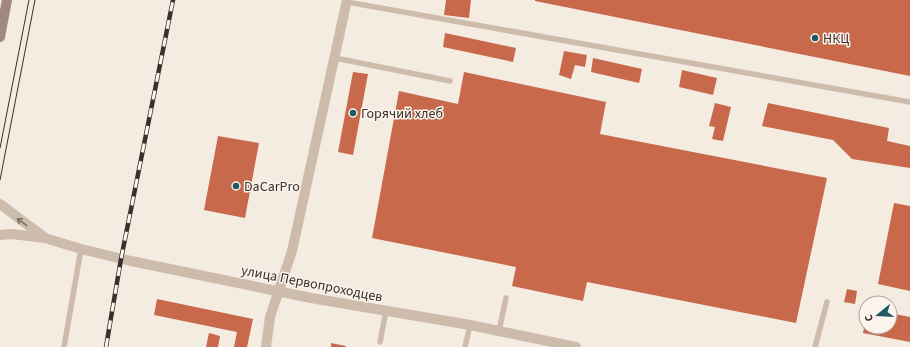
<svg xmlns="http://www.w3.org/2000/svg" width="910" height="347" font-family="'Source Sans 3',sans-serif">
<style>
.building{fill:#c8694b}
.lines{fill:none;stroke-linecap:round;stroke-linejoin:round}
.service{stroke:#cdbbac;stroke-width:5.5}
.minor{stroke:#cdbbac;stroke-width:10}
.tertiary{stroke:#cdbbac;stroke-width:10}
.secondary{stroke:#a18a7d;stroke-width:10}
.tram{stroke:#3b302b;stroke-width:1}
.rail-casing{stroke:#3b302b;stroke-width:4.5}
.rail{stroke:#fbf5ee;stroke-width:3;stroke-dasharray:9;stroke-linecap:butt}
.oneway{stroke:#7d6f65}
.poi-dot{fill:#1f5a5e;stroke:#fbf5ee;stroke-width:1.5}
.labels{text-anchor:middle;stroke-width:3;stroke-linejoin:round;paint-order:stroke}
.poi-label{font-size:14px;fill:#3b302b;stroke:#fbf5ee;text-anchor:start}
.street-label{font-size:14px;fill:#3b302b;stroke:#fbf5ee}
</style>
<rect width="100%" height="100%" fill="#f4ebe1"/>
<!-- building -->
<path class="building" d="M446 0H471L469 18 444 15Z
M535 0H910V76L535 1Z
M445 33 516 48 513 62 443 47Z
M564 51 587 55 585 67 575 65 571 79 559 75Z
M593 58 642 69 639 83 591 72Z
M682 70 717 78 713 95 679 87Z
M353 72 368 74 353 155 338 152Z
M464 72 606 102 600 134 827 178 796 323 587 282 583 301 512 286 516 267 372 238 399 91 458 104Z
M715 103 731 107 723 141 712 139 715 127 709 126Z
M768 103 889 128 887 141 910 146V168L852 159 833 140 762 126Z
M218 136 259 143 245 218 204 210Z
M894 203 910 206V291L878 284Z
M847 289 857 291 855 304 844 302Z
M157 299 253 319 247 347H234L237 332 154 315Z
M890 313 910 317V342L863 333 865 323 866 327H890Z
M209 333 220 336 218 347H206Z
M331 343 346 346V347H331Z"/>
<g class="lines">
<!-- service -->
<path class="service" d="M347 2 910 102
M335 58 450 81
M499 331 506 298
M380 342 386 311
M64 347 81 249
M465 347 470 325
M815 347 827 302"/>
<!-- minor -->
<path class="minor" d="M266 347 270 317 292 251 347 0"/>
<!-- tertiary -->
<path class="tertiary" d="M0 204 44 237
M0 235 12 234 45 238 81 249 131 261 311 298 470 325 576 347"/>
<!-- secondary -->
<path class="secondary" d="M0 37 7 0"/>
<!-- tram -->
<path class="tram" d="M0 148 29 0
M0 180 35 0"/>
<defs>
<path id="rail" d="M106 347 121 259 173 0"/>
</defs>
<!-- rail casing -->
<use href="#rail" class="rail-casing"/>
<!-- rail -->
<use href="#rail" class="rail"/>
</g>
<!-- one-way arrows -->
<defs><path id="oneway-shaft" d="M-6 0H5M1.5-3L5.5 0L1.5 3" fill="none" stroke-width="1.6" stroke-linecap="round" stroke-linejoin="round"/></defs>
<use class="oneway" href="#oneway-shaft" transform="translate(22 222) rotate(-144)"/>
<!-- markers -->
<g class="poi-dot">
<circle cx="815" cy="38" r="4"/>
<circle cx="353" cy="113" r="4"/>
<circle cx="236" cy="186" r="4"/>
</g>
<g class="labels">
<!-- poi labels -->
<g class="poi-label">
<text x="823" y="43">НКЦ</text>
<text x="361" y="118">Горячий хлеб</text>
<text x="244" y="191">DaCarPro</text>
</g>
<!-- street labels -->
<g class="street-label">
<text transform="translate(312 283) rotate(11)" y="5">улица Первопроходцев</text>
</g>
</g>
<!-- north arrow -->
<g transform="translate(878 315) rotate(252)"><circle r="19" fill="#fbf5ee" stroke="#aea6a0"/>
<path d="M0-3L7 15L0 10L-7 15Z" fill="#1f5a5e"/>
<text y="-6" font-size="11" font-weight="bold" text-anchor="middle" fill="#3b302b">С</text>
</g>
</svg>
